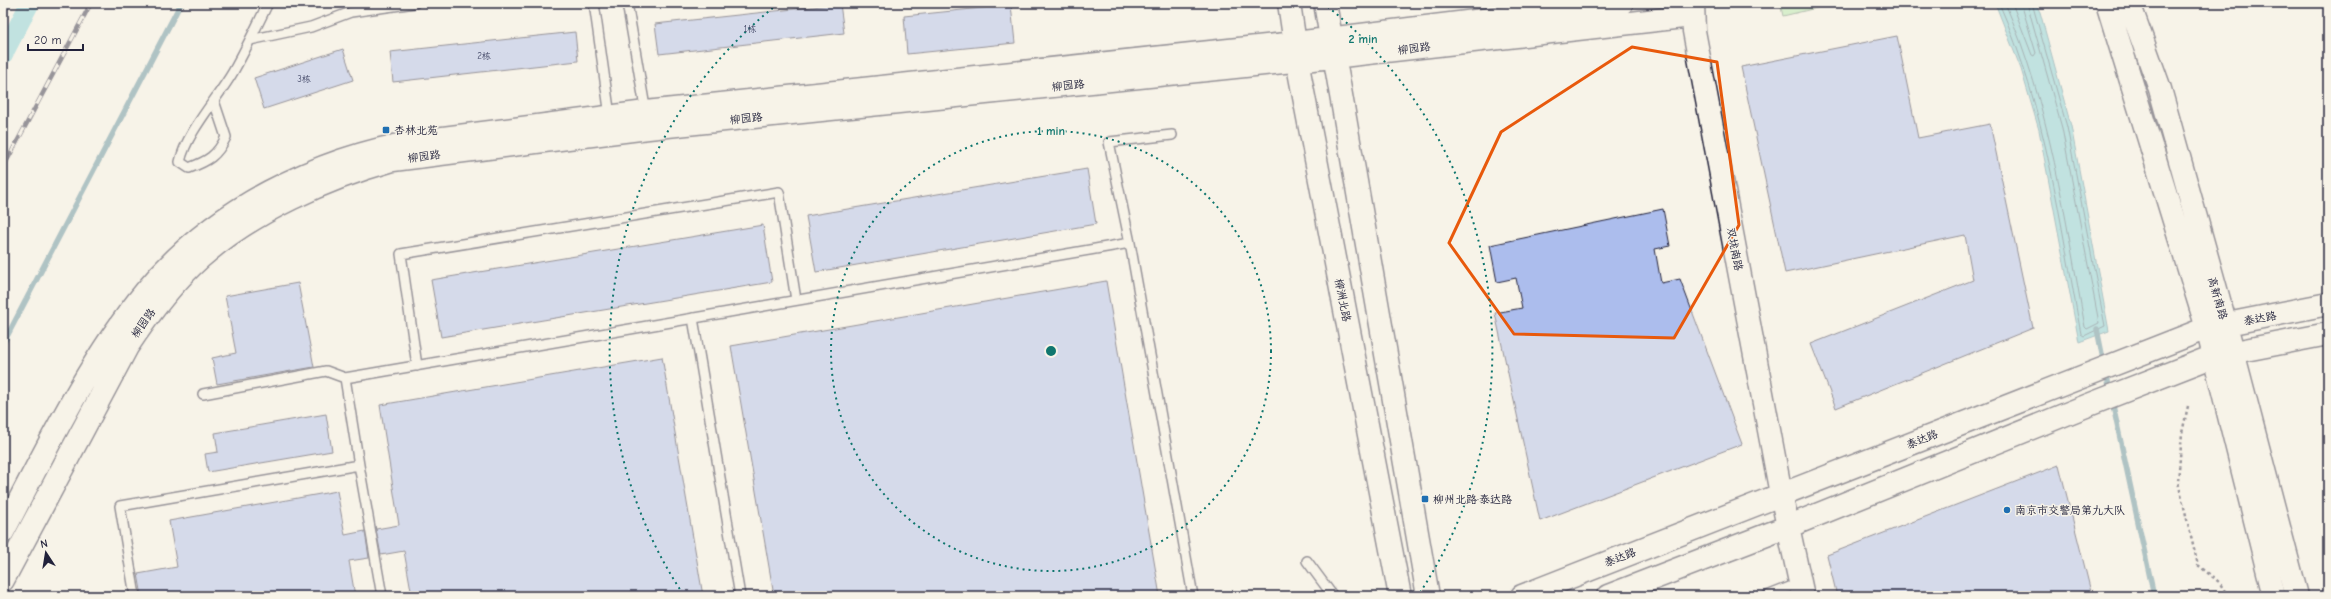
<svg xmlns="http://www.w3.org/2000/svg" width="2331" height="599" font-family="'Comic Neue','LXGW WenKai TC',sans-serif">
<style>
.green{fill:#b1e8ab;stroke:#6a8573}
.water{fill:#7ecfd7;stroke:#598a99}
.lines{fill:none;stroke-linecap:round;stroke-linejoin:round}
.shore{stroke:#476779;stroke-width:1}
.stream{stroke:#598a99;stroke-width:5.5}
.canal{stroke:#7ecfd7;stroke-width:19}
.building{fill:#acbded;stroke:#22223b}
.lane-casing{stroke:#22223b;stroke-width:12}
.secondary-casing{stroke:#22223b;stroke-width:25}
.path{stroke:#22223b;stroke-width:2.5;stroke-dasharray:3 3;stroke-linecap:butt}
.lane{stroke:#f7f3e8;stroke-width:9}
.secondary{stroke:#f7f3e8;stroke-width:22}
.rail-casing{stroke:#22223b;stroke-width:4.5}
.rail{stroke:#f7f3e8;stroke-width:3;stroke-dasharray:9;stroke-linecap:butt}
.marked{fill:none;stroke:#e8590c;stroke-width:3;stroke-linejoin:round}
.ring{fill:none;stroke:#0f766e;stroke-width:2;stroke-dasharray:2 4}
.poi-dot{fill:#1f6fb2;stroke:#f7f3e8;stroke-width:1.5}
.labels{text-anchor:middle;stroke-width:3;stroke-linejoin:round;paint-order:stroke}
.number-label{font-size:9px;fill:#444968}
.street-label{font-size:11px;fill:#22223b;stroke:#f7f3e8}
.poi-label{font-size:11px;fill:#22223b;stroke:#f7f3e8;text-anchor:start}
.centre{fill:#0f766e;stroke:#f7f3e8;stroke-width:2}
.ring-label{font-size:12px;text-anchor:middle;font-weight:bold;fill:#0f766e;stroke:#f7f3e8;stroke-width:3;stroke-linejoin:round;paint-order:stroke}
</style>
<rect width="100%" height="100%" fill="#f7f3e8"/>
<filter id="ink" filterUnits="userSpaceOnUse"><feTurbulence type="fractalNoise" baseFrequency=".025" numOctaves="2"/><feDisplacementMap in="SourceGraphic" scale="8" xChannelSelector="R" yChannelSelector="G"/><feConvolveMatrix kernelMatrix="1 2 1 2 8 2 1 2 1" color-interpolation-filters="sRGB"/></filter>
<g filter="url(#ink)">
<!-- green -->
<path class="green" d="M1780 3H1820L1821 7 1783 16Z"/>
<!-- water -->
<path class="water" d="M1995 3H2035L2040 12 2071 126 2109 331 2079 342 2039 130 2021 69Z"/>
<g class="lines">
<!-- shore -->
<path class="shore" d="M1999 3C2046 109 2060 221 2081 334L2084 336 2105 326 2067 127 2032 3
M2005 3C2050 106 2065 217 2085 327L2087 329 2099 323 2062 128 2027 3
M2012 3 2032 55 2034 56 2036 53 2021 3"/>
<!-- stream -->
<path class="stream" d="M2097 329 2104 364
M3 344 181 3
M2106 372 2110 391
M2112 401 2154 596"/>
<!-- canal -->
<path class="canal" d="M3 55 30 3"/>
</g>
<!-- building -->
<path class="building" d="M840 4 844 33 659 54 655 24Z
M1011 5 1015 43 907 54 904 16Z
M575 32 578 61 393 82 390 52Z
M1897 36 1918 138 1990 124 2033 328 1836 408 1811 344 1973 280 1965 235 1785 273 1741 67Z
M343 49 353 80 264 109 254 78Z
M1087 169 1096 224 816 272 806 216Z
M1663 209 1670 246 1655 249 1661 283 1680 279 1742 444 1540 521 1495 313 1522 308 1516 278 1497 282 1490 245Z
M763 225 772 282 441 337 431 280Z
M1106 281 1160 596H774L731 346Z
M298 283 314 367 217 384 212 358 236 353 225 296Z
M662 357 703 596H412L404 551 381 555 376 529 399 525 380 405Z
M326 414 332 451 208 472 205 454 218 452 215 433Z
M2059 465 2092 596H1837L1827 555Z
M337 491 345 535 365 531 369 558 349 561 355 596H142L138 574 177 567 169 521Z"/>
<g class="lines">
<defs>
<path id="lane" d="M594 3 610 116
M627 3 646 113
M250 40 311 27 351 12 415 3
M214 101 226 137C217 156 208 161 189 168L180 162C186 133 218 98 233 72 246 49 257 26 268 3
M1130 243 1109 142 1172 135
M693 318 740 596
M417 366 401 254 779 192 796 300
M203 394 326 371 345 378
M359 465 345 378 1130 243 1193 596
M1307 561 1333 596
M135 596 120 506 359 465 382 596
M1767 596 1800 583"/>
<path id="secondary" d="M1289 3 1299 71 1400 596
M1325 3 1428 596
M1693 3 1694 31 1781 494 1803 596
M2107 3 2207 328 2274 596
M2129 3 2160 89 2226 325 2297 596
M3 532C46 450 87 363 146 291 213 209 317 158 419 141L646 112 1295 43 1622 3
M3 580 127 347C148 315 171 284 200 258 253 211 326 179 393 160L648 128 1333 57 1692 16
M1522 596 2207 328 2328 304
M1608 596 1787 527 2086 406 2214 356 2328 334"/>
</defs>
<!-- lane casing -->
<use href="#lane" class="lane-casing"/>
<!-- secondary casing -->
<use href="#secondary" class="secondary-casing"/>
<!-- path -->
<path class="path" d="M2188 406 2182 433 2178 482 2198 565 2219 582 2228 596"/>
<!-- lane -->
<use href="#lane" class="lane"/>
<!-- secondary -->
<use href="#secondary" class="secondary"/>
<defs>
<path id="rail" d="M3 168 91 3"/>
</defs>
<!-- rail casing -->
<use href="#rail" class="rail-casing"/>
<!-- rail -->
<use href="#rail" class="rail"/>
</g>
</g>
<!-- marked area -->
<path d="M0 0H2331V599H0ZM1632 47 1717 62 1739 225 1674 338 1514 334 1449 243 1501 132Z" fill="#f7f3e8" fill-opacity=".55" fill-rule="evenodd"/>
<path class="marked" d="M1632 47 1717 62 1739 225 1674 338 1514 334 1449 243 1501 132Z"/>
<!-- distance rings -->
<g class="ring">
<circle cx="1051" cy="351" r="220"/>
<path d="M683 594A441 441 0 0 1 779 3M1323 3A441 441 0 0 1 1419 594"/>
</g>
<!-- markers -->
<g class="poi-dot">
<rect x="382" y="126" width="8" height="8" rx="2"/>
<rect x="1421" y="495" width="8" height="8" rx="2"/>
<circle cx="2007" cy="510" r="4"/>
</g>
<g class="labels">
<!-- number labels -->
<g class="number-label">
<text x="750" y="32">1栋</text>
<text x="484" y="59">2栋</text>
<text x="304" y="82">3栋</text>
</g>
<!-- street labels -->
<g class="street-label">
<text transform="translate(1414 48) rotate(-7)" y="4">柳园路</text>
<text transform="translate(1068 85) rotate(-6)" y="4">柳园路</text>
<text transform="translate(746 118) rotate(-6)" y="4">柳园路</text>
<text transform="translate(424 156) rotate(-7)" y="4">柳园路</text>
<text transform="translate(1735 249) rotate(79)" y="4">双垅南路</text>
<text transform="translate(2218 298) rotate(74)" y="4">高新南路</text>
<text transform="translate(1343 300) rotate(79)" y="4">柳洲北路</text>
<text transform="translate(2260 318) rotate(-11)" y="4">泰达路</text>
<text transform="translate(143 323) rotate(-55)" y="4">柳园路</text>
<text transform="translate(1922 439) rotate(-22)" y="4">泰达路</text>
<text transform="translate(1620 557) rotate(-21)" y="4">泰达路</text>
</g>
<!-- poi labels -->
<g class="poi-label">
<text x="394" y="134">杏林北苑</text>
<text x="1433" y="503">柳州北路·泰达路</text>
<text x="2015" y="514">南京市交警局第九大队</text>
</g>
</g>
<circle cx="1051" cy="351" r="6" class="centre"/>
<g class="ring-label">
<text x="1363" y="43">2 min</text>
<text x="1051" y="135">1 min</text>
</g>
<!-- margin -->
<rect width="2331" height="599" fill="none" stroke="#f7f3e8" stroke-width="16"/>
<rect x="8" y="8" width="2315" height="583" fill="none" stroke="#22223b" stroke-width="1.5" filter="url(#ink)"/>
<!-- north arrow -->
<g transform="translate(46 553) rotate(348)" stroke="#f7f3e8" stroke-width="3" paint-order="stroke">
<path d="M0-3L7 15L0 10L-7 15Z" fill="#22223b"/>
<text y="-6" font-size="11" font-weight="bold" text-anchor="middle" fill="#22223b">N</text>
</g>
<!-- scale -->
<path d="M28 44v6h55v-6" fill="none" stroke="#22223b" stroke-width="2"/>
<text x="34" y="44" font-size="12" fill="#22223b" stroke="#f7f3e8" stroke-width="3" paint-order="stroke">20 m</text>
</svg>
